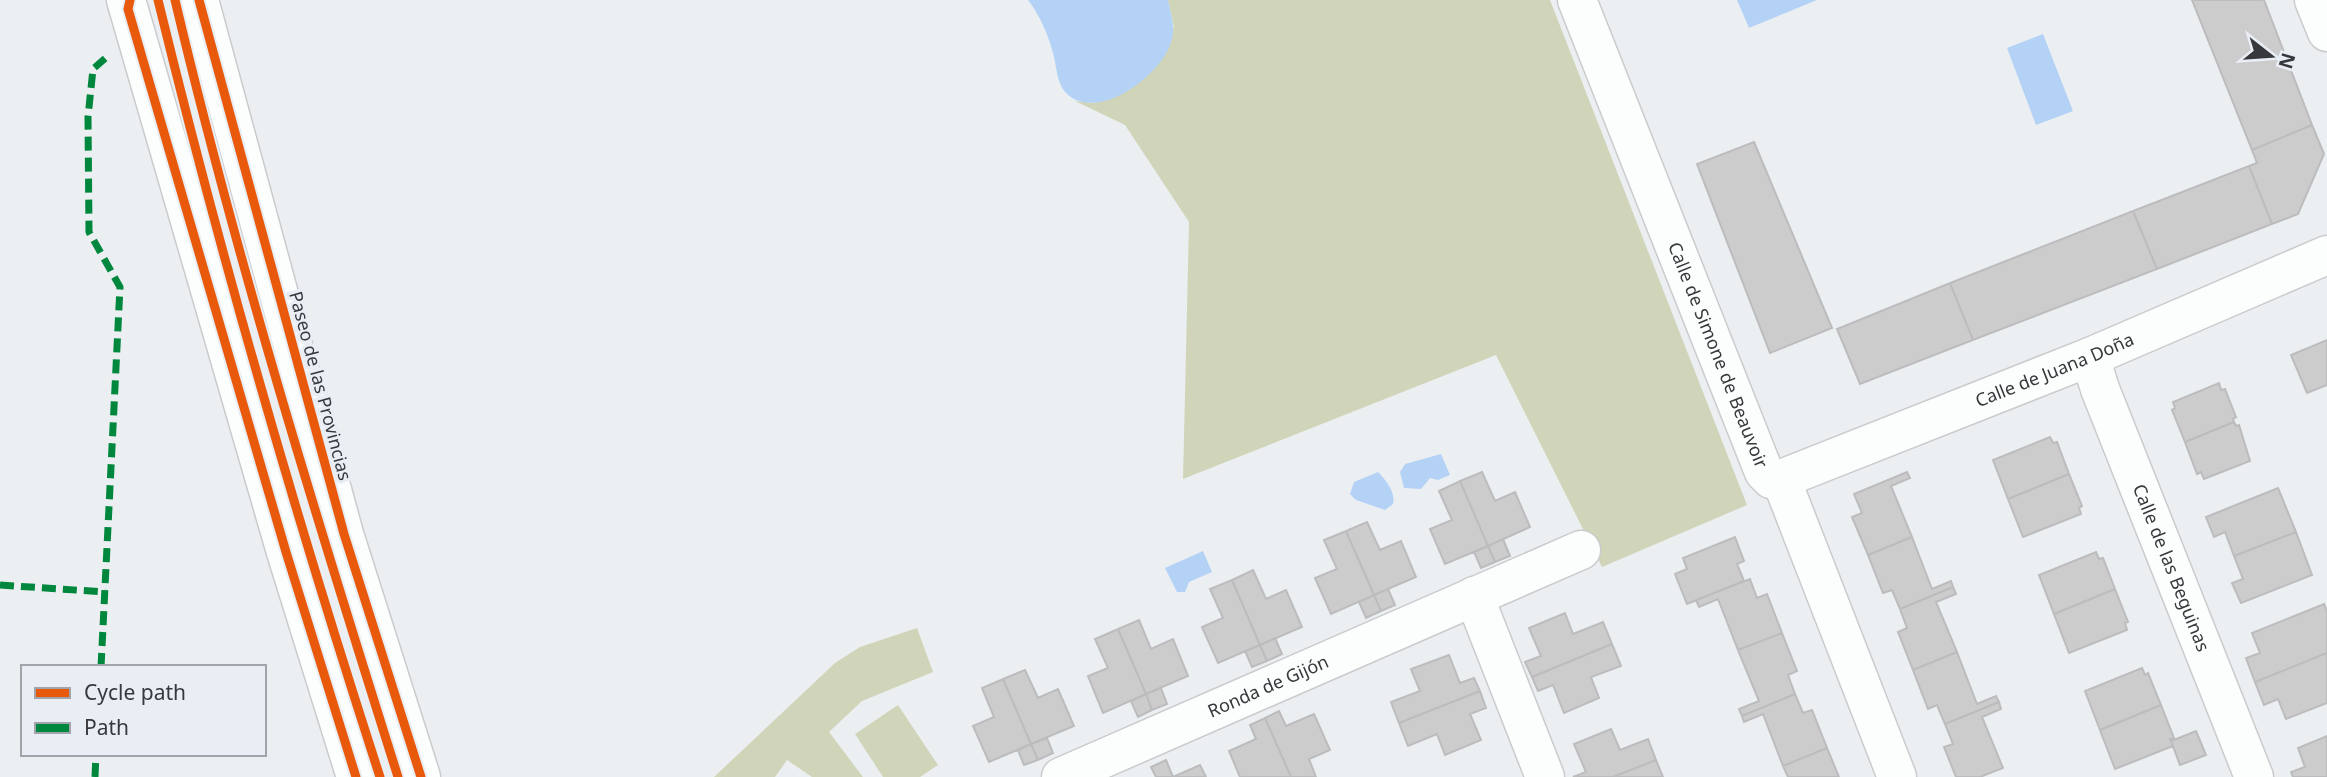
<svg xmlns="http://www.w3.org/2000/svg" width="2327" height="777" font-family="'Noto Sans',sans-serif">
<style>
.green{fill:#d0d5b9}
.water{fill:#b3d2f6}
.building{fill:#cccccd;stroke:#bcbbbd;stroke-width:2}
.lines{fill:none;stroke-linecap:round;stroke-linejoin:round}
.minor-casing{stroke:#c9cbcd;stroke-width:41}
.minor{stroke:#fcfdfd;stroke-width:38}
.quiet{stroke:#00873e;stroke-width:7;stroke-dasharray:14 7;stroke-linecap:butt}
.cycleway-casing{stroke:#e9eef5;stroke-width:13}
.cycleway{stroke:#e8590c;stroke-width:9}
.labels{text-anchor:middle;stroke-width:7;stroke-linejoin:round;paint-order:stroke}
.street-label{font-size:18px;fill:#36383b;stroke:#e9eef5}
</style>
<rect width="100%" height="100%" fill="#eceff2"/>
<!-- green -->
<path class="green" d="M1168 0H1550L1747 505 1602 567 1496 355 1183 479 1189 222 1125 125 1075 101 1095 103 1174 27Z
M917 628 933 672 862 701 829 732 863 777H812L787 760 775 777H714L835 663 860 647Z
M898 705 938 765 920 777H883L855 734Z"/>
<!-- water -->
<path class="water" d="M1028 0H1168C1171 15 1176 27 1171 42 1162 75 1097 124 1066 93 1056 82 1057 67 1053 53 1048 34 1040 16 1028 0Z
M1737 0H1817L1749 28Z
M2043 34 2073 111 2036 125 2007 48Z
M1441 454 1450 475 1438 480 1430 478 1421 489 1404 488 1400 472 1405 464Z
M1378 472C1385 479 1396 492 1393 504L1385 510 1356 500 1350 494 1354 482Z
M1203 551 1212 572 1189 582 1185 592H1177L1165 568Z"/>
<!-- building -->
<path class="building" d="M2192 0H2264L2312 125 2252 150Z
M2312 125 2324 154 2298 214 2272 224 2249 166 2257 163 2252 150Z
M1754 142 1832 328 1770 353 1697 164Z
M2249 166 2272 224 2157 269 2133 211Z
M2133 211 2157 269 1973 340 1950 283Z
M1950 283 1973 340 1860 384 1837 329Z
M2327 340V385L2307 393 2291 355Z
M2219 383 2221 390 2225 389 2236 417 2233 419 2234 422 2185 442 2172 410 2175 408 2173 402Z
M2234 422 2236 426 2239 425 2250 461 2204 479 2201 472 2197 474 2185 442Z
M2050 437 2053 443 2057 442 2069 474 2008 499 1993 460Z
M1482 472 1495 501 1515 492 1530 527 1488 546 1460 481Z
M1907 472 1910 478 1891 486 1912 537 1868 555 1852 517 1862 513 1854 494Z
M2069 474 2082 506 2079 508 2081 514 2023 537 2008 499Z
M1460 481 1488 546 1445 564 1430 529 1452 520 1439 491Z
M2278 488 2296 532 2234 556 2225 532 2214 537 2206 517Z
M1367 522 1380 550 1401 541 1416 577 1374 595 1346 531Z
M1346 531 1374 595 1331 614 1315 578 1337 569 1324 540Z
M2296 532 2312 575 2241 603 2232 583 2243 579 2234 556Z
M1735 537 1744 561 1737 564 1744 581 1687 604 1675 574 1687 569 1683 558Z
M1912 537 1932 589 1951 581 1953 587 1900 609 1892 590 1883 593 1868 555Z
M1503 539 1510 556 1495 562 1488 546Z
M1488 546 1495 562 1481 568 1474 552Z
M2096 552 2099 559 2103 558 2115 589 2054 614 2039 575Z
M1253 570 1266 599 1286 590 1302 627 1260 645 1232 580Z
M1750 579 1757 598 1767 594 1782 633 1738 650 1718 599 1699 607 1696 600Z
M1232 580 1260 645 1218 663 1202 627 1223 618 1210 589Z
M1953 587 1956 594 1936 602 1957 652 1913 670 1898 632 1907 628 1900 609Z
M1388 589 1395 605 1381 611 1374 595Z
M2115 589 2128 622 2125 623 2127 630 2069 653 2054 614Z
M1374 595 1381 611 1366 618 1359 602Z
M2324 604 2327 611V653L2255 682 2246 658 2260 653 2252 633Z
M1565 613 1573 634 1603 622 1612 644 1532 677 1525 662 1541 656 1529 628Z
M1139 620 1151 649 1173 639 1188 676 1146 694 1118 629Z
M1118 629 1146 694 1103 713 1088 676 1108 668 1095 639Z
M1782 633 1797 671 1788 675 1795 694 1742 716 1739 709 1759 701 1738 650Z
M1275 638 1282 654 1267 661 1260 645Z
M1612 644 1621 666 1591 677 1599 698 1564 713 1553 685 1538 691 1532 677Z
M1260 645 1267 661 1252 667 1245 651Z
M1957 652 1977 704 1996 696 1999 702 1945 724 1937 705 1928 709 1913 670Z
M2327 653V703L2286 719 2278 699 2264 705 2255 682Z
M1449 655 1460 683 1474 678 1480 691 1399 723 1391 702 1420 691 1411 669Z
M2142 668 2145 675 2148 673 2161 705 2100 730 2085 691Z
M1025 670 1038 698 1058 689 1074 726 1031 744 1003 679Z
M1003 679 1031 744 989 762 973 726 994 717 982 688Z
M1161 688 1167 704 1152 710 1146 694Z
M1480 691 1486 708 1470 714 1481 740 1445 755 1437 734 1408 746 1399 723Z
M1146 694 1152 710 1138 717 1131 701Z
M1795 694 1803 713 1812 710 1827 748 1783 766 1763 714 1744 722 1742 716Z
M1999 702 2001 709 1982 717 2003 768 1980 777H1956L1944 747 1953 744 1945 724Z
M2161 705 2174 738 2170 739 2173 746 2115 769 2100 730Z
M1279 711 1286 726 1314 714 1330 750 1309 759 1316 777H1291L1265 718Z
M1265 718 1291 777H1240L1229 751 1256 739 1250 725Z
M1611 729 1620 750 1648 739 1656 760 1613 777H1573L1586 772 1574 744Z
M2196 731 2206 755 2180 765 2171 741Z
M2327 736V777H2293L2291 772 2305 767 2298 748Z
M1047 738 1053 753 1038 760 1031 744Z
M1031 744 1038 760 1024 765 1018 750Z
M1827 748 1839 777H1788L1783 766Z
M1166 760 1173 777 1200 765 1206 777H1156L1151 767Z
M1656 760 1663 777H1613Z"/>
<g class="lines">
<defs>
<g id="minor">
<path d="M126 0 286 552 356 777"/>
<path d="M199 0 344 534 421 777"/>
<path id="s1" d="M1577 0 1764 472 1771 479H1781L2090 357 2327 255"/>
<path d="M2314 0 2327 32"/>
<path id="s2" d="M2090 357 2100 389 2254 777"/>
<path d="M1781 479 1897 777"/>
<path d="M1474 596 1545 777"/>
<path id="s3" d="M1061 777 1581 550"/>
</g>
</defs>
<!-- minor casing -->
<use href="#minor" class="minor-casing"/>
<!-- minor -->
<use href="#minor" class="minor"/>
<!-- quiet -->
<path class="quiet" d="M0 585 105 592
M101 667 120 287 89 232 88 117 93 69 109 55
M95 777 96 754"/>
<defs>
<path id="cycleway" d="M130 0 128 9 286 552 356 777
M158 0C222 262 297 521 380 777
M175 0C237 262 317 520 398 777
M199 0 344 534 421 777"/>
</defs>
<!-- cycleway casing -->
<use href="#cycleway" class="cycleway-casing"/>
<!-- cycleway -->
<use href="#cycleway" class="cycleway"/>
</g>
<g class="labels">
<!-- street labels -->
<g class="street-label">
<text dy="6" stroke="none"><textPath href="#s1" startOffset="382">Calle de Simone de Beauvoir</textPath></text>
<text dy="6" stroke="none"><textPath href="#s1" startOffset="822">Calle de Juana Doña</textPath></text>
<text transform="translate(320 386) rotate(75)" y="6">Paseo de las Provincias</text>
<text dy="6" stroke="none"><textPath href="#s2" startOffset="226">Calle de las Beguinas</textPath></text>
<text dy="6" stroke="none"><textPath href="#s3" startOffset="226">Ronda de Gijón</textPath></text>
</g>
</g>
<!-- legend -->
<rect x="21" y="665" width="245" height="91" fill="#e9eef5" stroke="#a1a5ab" stroke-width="2"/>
<rect x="35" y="688" width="35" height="10" fill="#e8590c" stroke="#a1a5ab" stroke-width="2"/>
<text x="84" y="700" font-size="21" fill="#36383b">Cycle path</text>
<rect x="35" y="723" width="35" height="10" fill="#00873e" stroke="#a1a5ab" stroke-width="2"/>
<text x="84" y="735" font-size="21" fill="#36383b">Path</text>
<!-- north arrow -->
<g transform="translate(2271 56) rotate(107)" stroke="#e9eef5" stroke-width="5" paint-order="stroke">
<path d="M0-5L12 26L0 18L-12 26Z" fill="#36383b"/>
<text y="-10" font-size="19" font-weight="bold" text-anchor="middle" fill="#36383b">N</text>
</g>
</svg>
